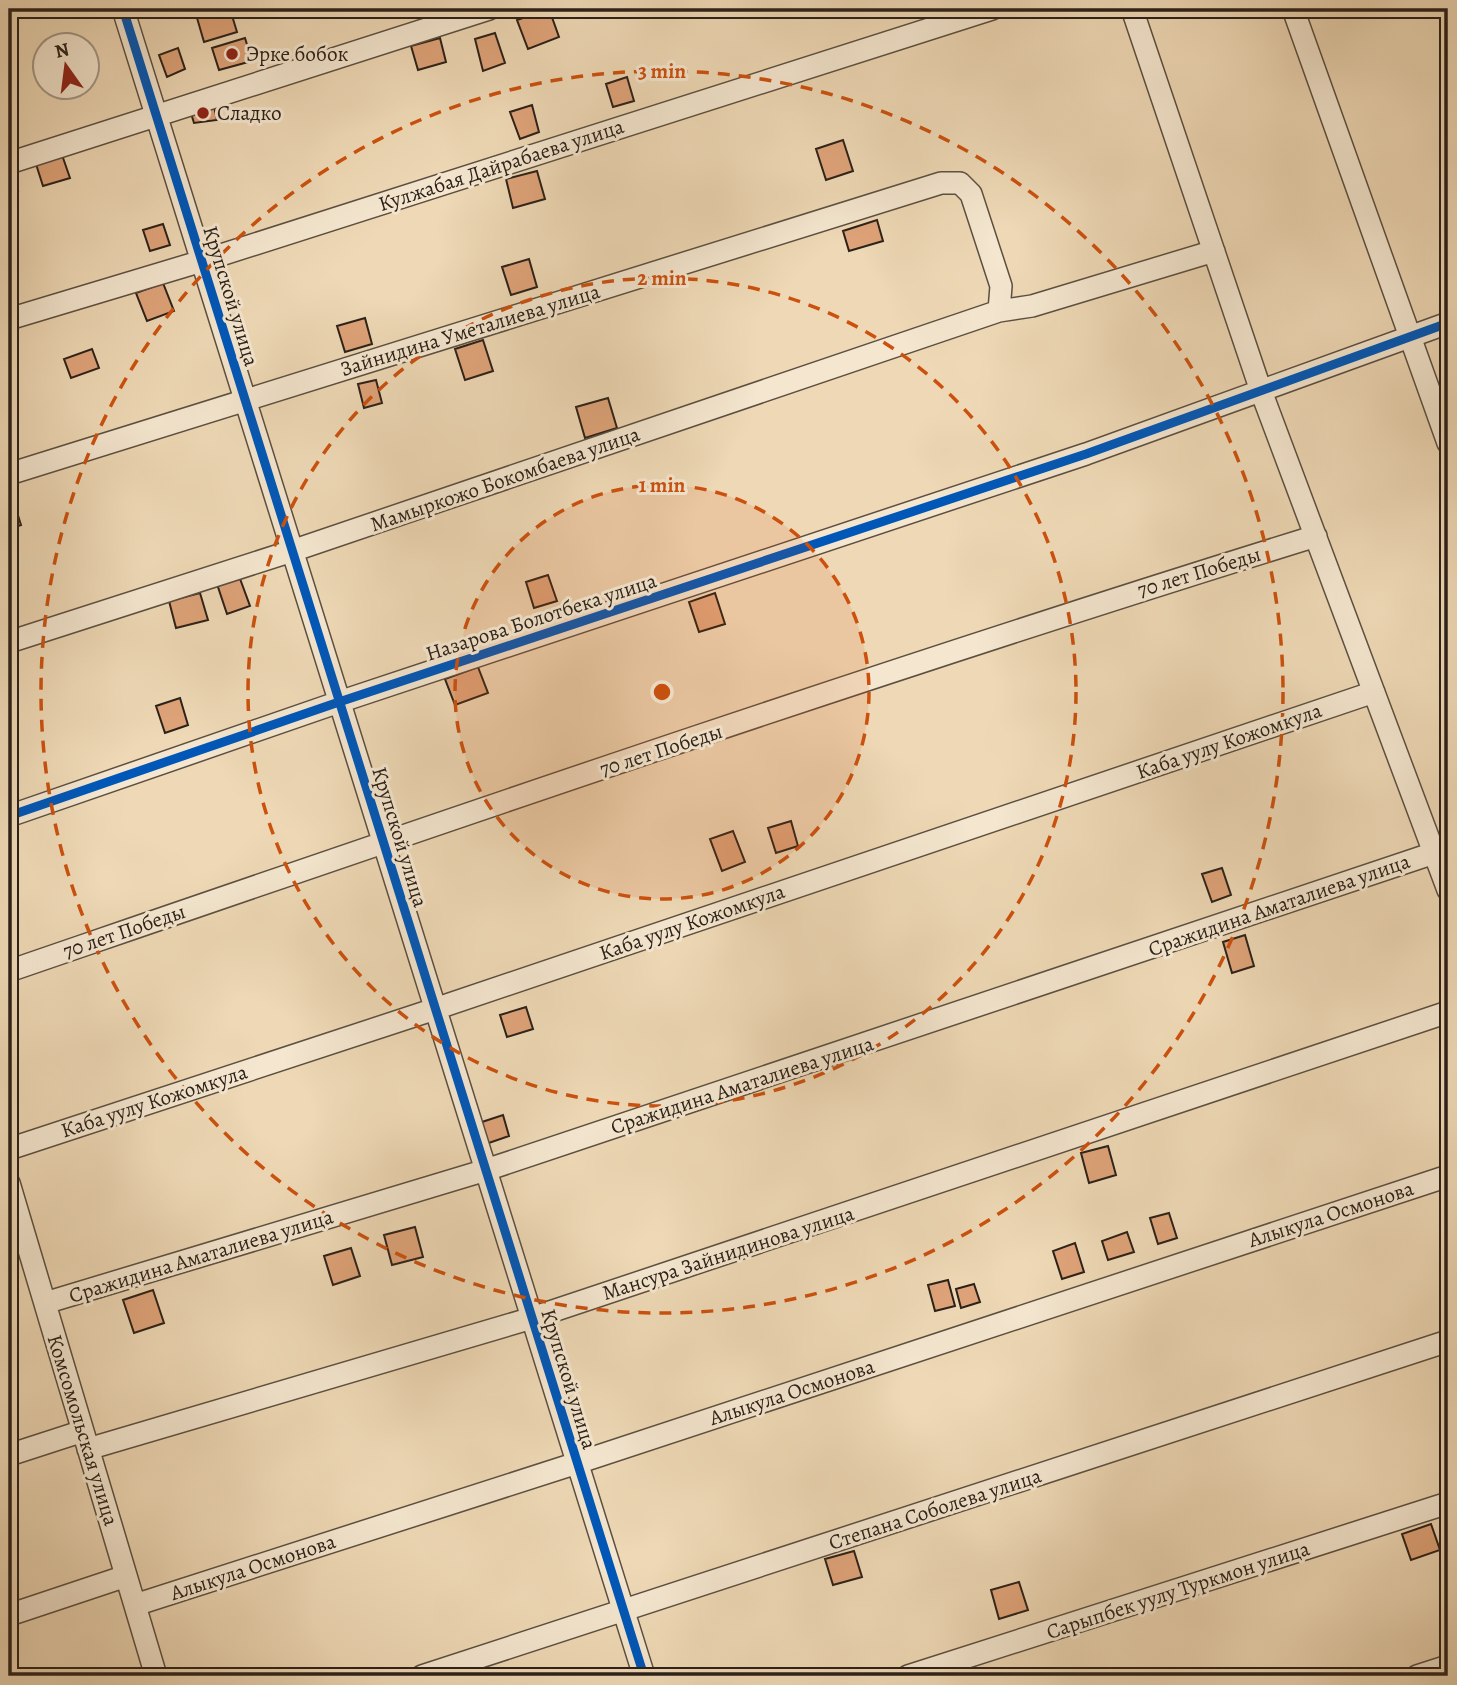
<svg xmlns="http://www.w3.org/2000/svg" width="1457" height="1685" font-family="Alegreya,serif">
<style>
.building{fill:#dfa379;stroke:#2b2119;stroke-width:2}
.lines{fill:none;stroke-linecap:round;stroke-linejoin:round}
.minor-casing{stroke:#5c4f40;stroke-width:24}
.minor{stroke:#f4e6cf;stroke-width:21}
.cycleway-casing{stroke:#f4e6cf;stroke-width:13}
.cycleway{stroke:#0057b8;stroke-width:9}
.ring{fill:none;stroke:#cc510e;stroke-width:3.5;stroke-dasharray:12 9}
.poi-dot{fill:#8f2418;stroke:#f4e6cf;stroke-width:2.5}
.labels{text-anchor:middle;stroke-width:6;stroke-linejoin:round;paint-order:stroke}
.poi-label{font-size:21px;fill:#2b2119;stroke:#f4e6cf;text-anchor:start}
.street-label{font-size:21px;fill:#2b2119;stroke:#f4e6cf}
.centre{fill:#cc510e;stroke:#f4e6cf;stroke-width:3.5}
.ring-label{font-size:21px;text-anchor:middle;font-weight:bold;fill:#cc510e;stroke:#f4e6cf;stroke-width:6;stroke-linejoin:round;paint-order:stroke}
</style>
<rect width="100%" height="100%" fill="#eed8b5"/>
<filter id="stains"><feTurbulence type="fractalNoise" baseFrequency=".00286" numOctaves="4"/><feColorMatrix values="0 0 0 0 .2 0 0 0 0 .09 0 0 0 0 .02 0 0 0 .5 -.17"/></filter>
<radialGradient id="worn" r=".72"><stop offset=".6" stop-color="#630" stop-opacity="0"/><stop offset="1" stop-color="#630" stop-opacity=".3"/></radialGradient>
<!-- building -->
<path class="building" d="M201 9H230L237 32 204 42 195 11Z
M549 9 559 37 528 49 517 20Z
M495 33 505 63 483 71 475 39Z
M245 38 252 61 219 70 212 48Z
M440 38 446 62 418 70 411 46Z
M178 48 185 69 167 77 159 55Z
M627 77 634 101 613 107 606 84Z
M213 102 217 120 194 123 189 107Z
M532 105 539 132 520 139 510 112Z
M843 140 853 171 826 180 816 149Z
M61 152 70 178 43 186 35 161Z
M10 167 18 191 9 194V168Z
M537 171 545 199 513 208 506 179Z
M877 220 883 241 849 251 843 231Z
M163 224 170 245 150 251 143 230Z
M529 259 537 287 511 295 502 267Z
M163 283 174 311 147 321 136 293Z
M365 318 372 344 345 352 337 326Z
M483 340 493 371 465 380 455 349Z
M92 349 99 368 71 378 64 359Z
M376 380 382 403 364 408 358 384Z
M608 398 617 428 585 438 576 407Z
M12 496 21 525 9 529V497Z
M548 575 557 601 534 608 526 582Z
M239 576 250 606 227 614 217 584Z
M200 593 208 620 176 628 169 601Z
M715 593 725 624 699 632 689 602Z
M478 667 488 693 455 705 445 679Z
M180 698 188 725 165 733 156 706Z
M791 821 798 846 776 853 768 828Z
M733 831 745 862 722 871 710 839Z
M1222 868 1231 895 1212 902 1202 874Z
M1245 935 1254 966 1232 973 1223 942Z
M526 1007 533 1029 507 1037 500 1015Z
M503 1115 509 1136 486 1144 479 1123Z
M1108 1146 1116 1175 1089 1183 1081 1153Z
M1169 1213 1177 1238 1158 1244 1150 1218Z
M415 1227 423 1257 392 1265 384 1235Z
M1127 1232 1134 1252 1108 1260 1102 1241Z
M1075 1243 1084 1272 1062 1279 1053 1251Z
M351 1248 360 1276 333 1285 324 1256Z
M948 1280 955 1306 935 1311 928 1285Z
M974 1284 980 1302 961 1308 956 1289Z
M153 1290 164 1323 134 1333 123 1300Z
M1431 1524 1440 1550 1411 1560 1402 1534Z
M854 1551 862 1577 833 1585 825 1559Z
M1019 1582 1028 1610 999 1619 991 1590Z"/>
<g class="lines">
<defs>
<path id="minor" d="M123 9 644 1676
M1132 9 1261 391 1448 890
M1293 9 1448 443
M9 163 489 9
M9 319 202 261 992 9
M9 474 941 183H960L971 194 1001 286 999 311
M9 642 292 551 999 311 1032 306 1214 251
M9 816 339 702 1086 454 1448 323
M9 971C443 822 877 672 1316 536
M9 1149 435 1009 1374 692
M9 1183 156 1676
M45 1303 486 1170 1434 853
M88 1449 532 1318 1448 1012
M9 1455 83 1431
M135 1605 577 1463 1448 1176
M9 1615 126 1576
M422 1676 1448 1341
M908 1676 1448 1503
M1417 1676 1448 1666"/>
</defs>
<!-- minor casing -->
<use href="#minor" class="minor-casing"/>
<!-- minor -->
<use href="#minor" class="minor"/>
<defs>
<path id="cycleway" d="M123 9 644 1676
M9 816 339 702 1086 454 1448 323"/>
</defs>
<!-- cycleway casing -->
<use href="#cycleway" class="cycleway-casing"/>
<!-- cycleway -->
<use href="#cycleway" class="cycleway"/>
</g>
<!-- distance rings -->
<circle cx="662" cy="692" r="207" fill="#cc510e" fill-opacity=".12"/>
<g class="ring">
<circle cx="662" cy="692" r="207"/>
<circle cx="662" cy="692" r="414"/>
<circle cx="662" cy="692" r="621"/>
</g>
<!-- markers -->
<g class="poi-dot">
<circle cx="232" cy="54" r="7"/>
<circle cx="203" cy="113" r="7"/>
</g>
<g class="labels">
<!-- poi labels -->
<g class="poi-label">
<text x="246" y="61">Эрке бобок</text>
<text x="217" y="120">Сладко</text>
</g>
<!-- street labels -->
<g class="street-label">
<text transform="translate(501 165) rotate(-18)" y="7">Кулжабая Дайрабаева улица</text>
<text transform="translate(231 296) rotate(73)" y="7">Крупской улица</text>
<text transform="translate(470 330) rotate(-17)" y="7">Зайнидина Уметалиева улица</text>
<text transform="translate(505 479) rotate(-19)" y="7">Мамыркожо Бокомбаева улица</text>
<text transform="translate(1199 572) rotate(-17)" y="7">70 лет Победы</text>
<text transform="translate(541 617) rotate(-18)" y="7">Назарова Болотбека улица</text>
<text transform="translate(1229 741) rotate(-19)" y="7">Каба уулу Кожомкула</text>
<text transform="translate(661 750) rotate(-18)" y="7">70 лет Победы</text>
<text transform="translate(400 837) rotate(73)" y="7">Крупской улица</text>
<text transform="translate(1279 905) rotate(-19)" y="7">Сражидина Аматалиева улица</text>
<text transform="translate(692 922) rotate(-19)" y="7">Каба уулу Кожомкула</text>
<text transform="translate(124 931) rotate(-19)" y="7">70 лет Победы</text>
<text transform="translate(742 1085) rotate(-18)" y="7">Сражидина Аматалиева улица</text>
<text transform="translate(154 1101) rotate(-18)" y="7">Каба уулу Кожомкула</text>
<text transform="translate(1331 1214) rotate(-18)" y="7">Алыкула Осмонова</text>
<text transform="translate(728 1253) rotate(-18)" y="7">Мансура Зайнидинова улица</text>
<text transform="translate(201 1256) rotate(-17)" y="7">Сражидина Аматалиева улица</text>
<text transform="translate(569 1379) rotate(73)" y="7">Крупской улица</text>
<text transform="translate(792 1392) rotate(-18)" y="7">Алыкула Осмонова</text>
<text transform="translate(83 1430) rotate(73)" y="7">Комсомольская улица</text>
<text transform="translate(935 1509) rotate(-18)" y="7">Степана Соболева улица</text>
<text transform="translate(253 1567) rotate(-18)" y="7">Алыкула Осмонова</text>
<text transform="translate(1178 1590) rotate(-18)" y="7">Сарыпбек уулу Туркмон улица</text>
</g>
</g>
<circle cx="662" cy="692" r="10" class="centre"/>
<g class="ring-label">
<text x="662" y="78">3 min</text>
<text x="662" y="285">2 min</text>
<text x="662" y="492">1 min</text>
</g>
<!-- margin -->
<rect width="1457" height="1685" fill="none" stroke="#eed8b5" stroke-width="35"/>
<rect x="10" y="10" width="1436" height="1664" fill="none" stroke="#2b2119" stroke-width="3.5"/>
<rect x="18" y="18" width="1422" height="1650" fill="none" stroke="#2b2119" stroke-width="2"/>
<!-- north arrow -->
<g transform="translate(66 66) rotate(346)"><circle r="33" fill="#f4e6cf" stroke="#a49786" stroke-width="2"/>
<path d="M0-5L12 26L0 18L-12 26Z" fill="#8f2418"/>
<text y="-10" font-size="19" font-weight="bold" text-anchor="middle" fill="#2b2119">N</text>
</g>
<rect width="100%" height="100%" filter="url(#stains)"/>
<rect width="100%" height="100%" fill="url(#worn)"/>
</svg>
